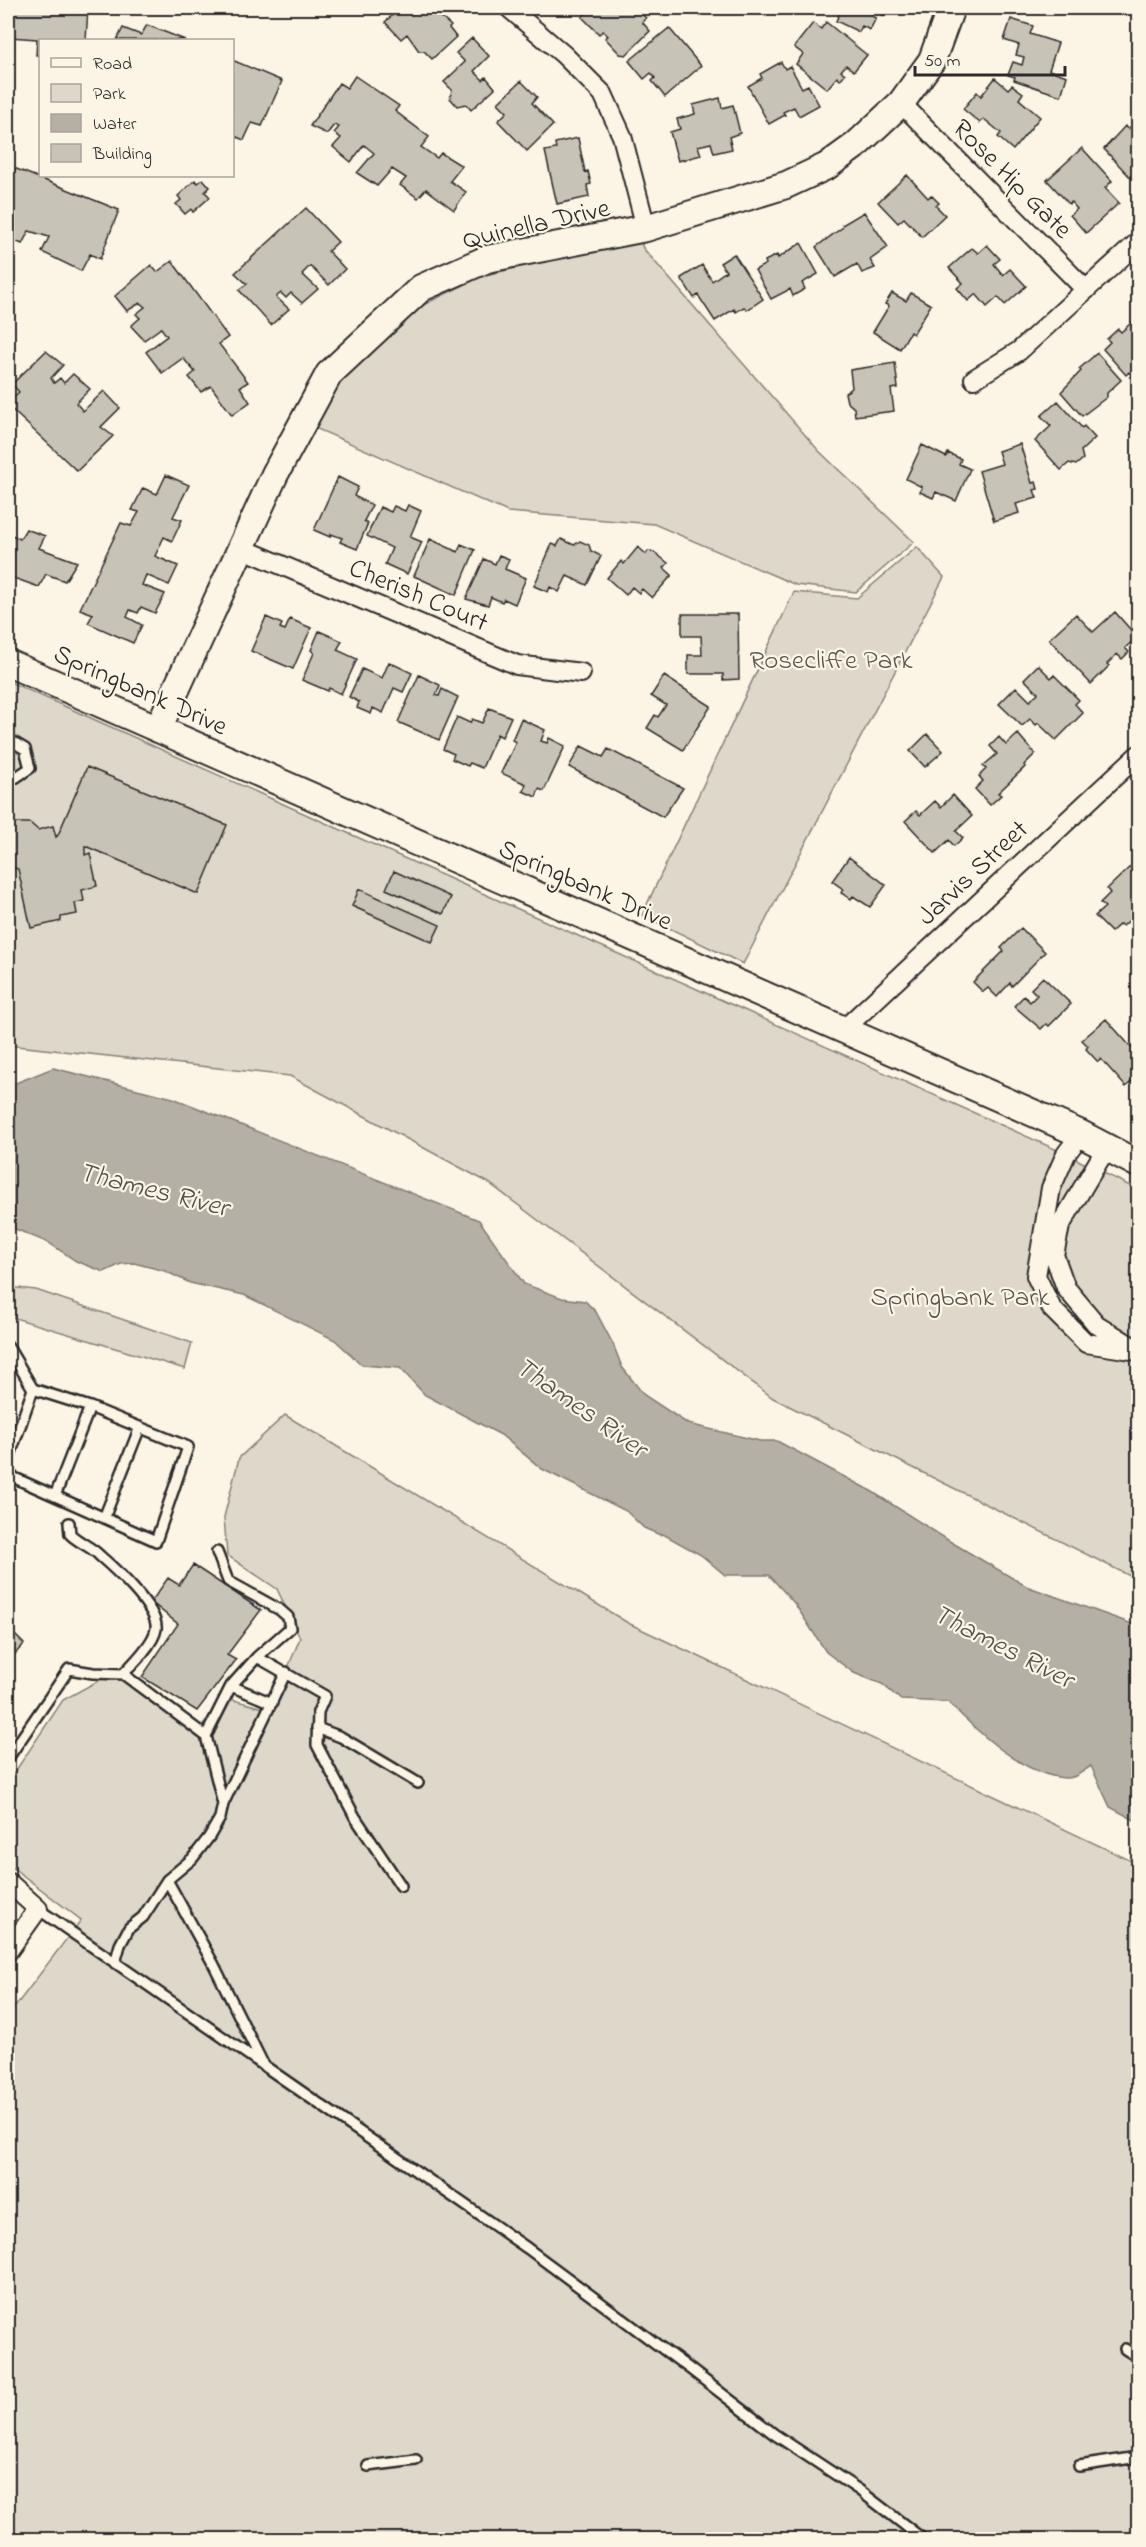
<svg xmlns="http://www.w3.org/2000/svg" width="1146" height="2547" font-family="'Indie Flower',sans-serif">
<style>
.green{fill:#ded8ca;stroke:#84827a;stroke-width:1.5}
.water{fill:#b4b0a5;stroke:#7d7b74;stroke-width:1.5}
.building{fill:#c8c3b7;stroke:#2b2b2b;stroke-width:1.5}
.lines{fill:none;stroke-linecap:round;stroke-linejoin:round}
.lane-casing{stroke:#2b2b2b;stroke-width:14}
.street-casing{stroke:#2b2b2b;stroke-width:22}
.secondary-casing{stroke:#2b2b2b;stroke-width:30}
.lane{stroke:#fcf5e5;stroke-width:9}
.street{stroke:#fcf5e5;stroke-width:18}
.secondary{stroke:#fcf5e5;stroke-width:26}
.labels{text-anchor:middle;stroke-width:4.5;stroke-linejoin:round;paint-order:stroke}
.street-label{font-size:27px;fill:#2b2b2b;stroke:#fcf5e5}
.park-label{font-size:27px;fill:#585653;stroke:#fcf5e5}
.water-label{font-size:28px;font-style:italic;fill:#545350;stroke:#fcf5e5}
</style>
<rect width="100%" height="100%" fill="#fcf5e5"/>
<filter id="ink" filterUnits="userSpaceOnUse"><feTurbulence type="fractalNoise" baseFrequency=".0167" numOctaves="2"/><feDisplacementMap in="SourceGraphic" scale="12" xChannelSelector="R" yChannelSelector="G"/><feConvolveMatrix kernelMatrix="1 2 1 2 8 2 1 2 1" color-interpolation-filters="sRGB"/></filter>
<g filter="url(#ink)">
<!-- green -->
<path class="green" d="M640 239 643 248 819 451 914 542 856 592 796 585 654 524 508 512 315 428 336 389 362 355 409 312 482 276Z
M917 547 944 577 743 964 642 915 794 592 857 598Z
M8 681 1066 1154 1138 1190V1580L773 1398 489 1183 290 1076 8 1045Z
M8 1287 36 1290 192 1343 185 1369 8 1316Z
M285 1415 628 1623 1138 1864V2539H8V2016L81 1920 8 1864V1782L63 1700 118 1670 199 1731 222 1697 271 1710 300 1638 277 1589 227 1555 224 1517 239 1458Z"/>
<!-- water -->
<path class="water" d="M53 1068 173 1098 479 1220 524 1284 562 1298 585 1301 596 1312 613 1344 622 1367 644 1395 688 1424 760 1441H777L871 1491 951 1542 1026 1586 1138 1626V1822L1110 1807 1091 1766C1083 1771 1075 1779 1065 1778 1022 1775 977 1731 948 1702L901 1700 882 1684 854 1673 826 1652 795 1604 769 1575H725L701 1555 663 1534 660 1535 644 1528 626 1511 542 1469 501 1435 425 1395 400 1368 362 1365 335 1340 244 1295 190 1283 165 1271 134 1263 121 1264 104 1272 76 1261 49 1243 8 1226V1086Z"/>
<!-- building -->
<path class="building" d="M8 8H88L86 40H40V55H36L37 39 10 37V52H8Z
M400 8H430L451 26 449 28 456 37 432 59 424 51H419L407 34 401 39 385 22Z
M592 8H635L646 18 642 22 650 31 626 55 620 54 605 38 608 36 603 31 599 34 582 17Z
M839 8H888L884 16 873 11 871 16 876 18 870 30 862 26 859 32 836 21 842 9Z
M1011 19 1033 26 1030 34 1058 43 1049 70 1067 76 1061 96 1014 80 1015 77 1008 75 1013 62 1022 65 1024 57 1016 55 1019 45 1004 40Z
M826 22 867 55 854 71 846 65 841 71 845 74 840 80 837 77 827 89 796 64 803 54 794 47 813 23 821 29Z
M147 25 185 40H117L123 28 141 35Z
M669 28 701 66 665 97 652 81 655 78 651 73 644 79 629 61Z
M472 38 489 56 474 71 483 80 486 77 495 88 471 110 466 104 457 106 450 98 452 90 444 82 465 62 456 53Z
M232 60 282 81 262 126 252 123 244 140 232 135Z
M781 62 785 69 790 66 802 88 808 85 819 105 799 116 794 107 783 112 785 115 769 124 748 86 762 78 760 74Z
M355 76 399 106 395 111 429 137 421 147 437 158 441 153 462 166 450 181 466 192 454 210 426 189 418 198 400 185 406 178 392 169 377 186 357 173 374 153 364 145 351 162 333 147 341 138 334 133 339 127 334 125 327 134 310 126 339 83 347 88Z
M995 78 1008 89 1012 85 1023 93 1019 99 1040 117 1013 150 998 137 1001 133 984 119 980 123 963 109 977 92 981 96Z
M521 81 537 97 532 103 553 125 527 151 498 121 507 112 498 103Z
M720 98 722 108 733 105 740 133 729 137 732 149 714 153 711 143 698 146 701 155 678 161 670 132 680 129 677 119 695 114 693 105Z
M1137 121 1138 168 1130 177 1104 149 1125 126 1128 129Z
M578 138 585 172 588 171 591 184 587 185 589 197 557 204 545 151 556 149 555 143Z
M1082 148 1112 181 1105 188 1119 203 1086 233 1070 215 1077 209 1071 202 1069 204 1047 180Z
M14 168 119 210 100 259 90 254 81 271 42 252 49 237 29 231 22 244 8 238V177L10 178Z
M907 175 928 198 931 195 939 203 936 206 945 215 922 237 904 218 898 223 878 202Z
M203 179 210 187 205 192 210 197 193 212 191 209 185 214 176 204 181 200 178 196 195 180 198 183Z
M306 208 338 242 328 251 345 269 329 285 310 266 302 274 318 289 302 303 291 293 286 298 281 293 276 297 289 309 271 325 239 290 247 284 235 273Z
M864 212 888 247 870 260 875 268 862 273 857 264 835 277 816 247 843 227 842 225Z
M801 243 818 274 802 283 805 289 793 296 790 289 771 299 755 270 766 264 765 261 777 255 778 258Z
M987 245 1000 259 994 264 1003 275 1010 269 1026 286 1005 305 998 297 987 307 976 294 968 301 957 288 963 283 949 268 972 248 978 253Z
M734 254 763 299 747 310 744 307 736 312 734 309 715 321 698 295 694 298 681 278 702 265 712 281 726 271 720 263Z
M172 261 228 337 219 344 248 382 240 387 250 402 232 415 211 386 201 392 189 377 195 372 183 358 162 373 146 352 167 336 161 328 144 340 131 326 140 318 136 314 145 307 140 303 127 311 115 296 151 265 157 272Z
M892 293 906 301 911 293 931 305 913 334 910 332 900 349 873 332 889 306 885 304Z
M1138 317V364L1136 366 1138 369V382L1129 372 1126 375 1103 349 1110 342 1107 339 1118 329 1121 332Z
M46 351 63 365 51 378 54 383 60 378 64 383 73 374 90 389 76 403 83 411 104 391 120 408 101 427 113 436 77 471 8 406V402L19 392 12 384Z
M1097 353 1121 380 1107 393V397L1082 416 1061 392 1081 371 1079 369Z
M895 363 898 388 891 389 894 411 855 416 854 408 847 402 845 393 852 388 850 370Z
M1058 401 1082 428 1084 426 1095 438 1081 451 1083 459 1076 465 1069 463 1061 470 1035 441 1051 426 1041 416Z
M1020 444 1032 483 1036 482 1038 489 1034 490 1037 498 1016 504 1019 513 994 521 979 471 1002 464 998 451Z
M922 445 946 457 948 453 961 459 959 464 970 469 956 501 936 492 933 498 920 492 922 487 906 479Z
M166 475 189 485 173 517 182 520 172 541 164 537 155 556 178 566 169 585 146 575 142 585 165 594 155 613 141 607 138 613 130 610 127 617 142 625 133 643 88 623 93 614 80 609 121 523 131 526 139 512 132 510 143 488 157 494Z
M338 477 358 487 354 496 372 505 364 521 368 523 357 549 340 542 342 538 331 534 330 537 314 530Z
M408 505 421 511 410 537 422 542 407 574 385 564 392 548 367 536 380 507 391 512 394 506 405 511Z
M26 529 45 536 39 548 77 562 65 581 46 574 39 587 8 576V533L20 539Z
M430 539 458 552 461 544 475 550 456 595 414 576Z
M561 539 574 545 580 541 589 545 591 551 601 556 587 585 567 576 559 592 550 587 548 592 534 586 552 544 557 546Z
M638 547 646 554 648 551 654 552 668 563 664 568 672 575 652 598 642 589 639 593 632 587 626 595 607 578 621 561 624 564Z
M499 555 509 559 505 569 526 578 515 604 504 599 502 602 491 597 488 605 466 599 484 559 495 564Z
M1115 612 1137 637 1125 648 1129 652 1122 659 1117 654 1107 664 1109 666 1091 684 1049 639 1076 614 1093 632Z
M682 614H738L739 679 723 680V674H688V655H702L701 636H682Z
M266 617 282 624 280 628 285 630 290 619 311 628 293 669 251 651Z
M319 631 342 641 337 650 357 659 341 694 329 688 328 691 302 680 314 653 311 650Z
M389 662 412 673 403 692 394 688 383 713 373 708 371 714 357 708 359 702 349 697 362 669 382 678Z
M1038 665 1051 678 1054 675 1079 700 1075 704 1083 713 1056 740 1038 723 1036 725 1030 719 1022 726 999 704 1016 687 1030 701 1038 693 1024 679Z
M419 675 440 685 436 695 439 696 442 689 458 697 439 740 398 722Z
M664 676 711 706 683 750 647 728 655 715 658 717 666 705 651 696Z
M489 708 511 717 502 737 497 734 482 768 470 763 468 766 452 759 454 754 443 749 457 717 470 723 472 719 482 723Z
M521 719 545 730 541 741 547 743 549 738 565 746 544 791 539 789 536 797 523 791 526 784 501 773 516 742 512 740Z
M927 734 943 751 925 767 910 751Z
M1018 734 1035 754 1024 765 1025 767 998 793 1001 795 990 805 975 789 983 781 979 776 986 769 983 766 997 754 990 746 999 737 1006 745Z
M581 746 603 757 608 749 683 788 663 817 569 767Z
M87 767 227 825 198 894 85 846V855L90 853 97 886 82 890 84 901 75 903 77 914 61 917V921L31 928 18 869 8 866V823H30L38 830 53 826 56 837 58 835Z
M953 795 972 816 956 831 963 838 954 846 949 840 935 853 905 821 916 811 920 815 935 801 941 807Z
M849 857 886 885 870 907 853 896 851 899 841 893 843 889 832 881Z
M1133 864 1138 869V912L1123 926 1120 924 1111 932 1095 916 1105 907 1100 903 1110 893 1107 889Z
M394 871 451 897 443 914 386 889Z
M359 889 440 925 432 942 352 906Z
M1021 928 1045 952 1012 986 1010 983 997 997 988 988 983 992 973 982 1004 951 1001 948Z
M1043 977 1071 1004 1049 1026 1046 1024 1041 1029 1014 1006 1024 996 1030 1002 1037 995 1031 989Z
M1106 1019 1138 1055V1075L1126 1087 1101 1059 1098 1062 1086 1049 1088 1046 1082 1040Z
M193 1565 261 1610 227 1655 236 1660 197 1711 142 1677 178 1624 151 1602 168 1578 179 1585Z
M9 1633 13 1637 15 1635 24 1644 13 1656 9 1652 8 1653Z"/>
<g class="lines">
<defs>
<path id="lane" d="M8 739 25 749 30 768 15 778 8 774
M8 1347 33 1389 90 1407 188 1447 156 1541 8 1475
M8 1461 33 1389
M55 1496 90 1407
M104 1518 140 1427
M217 1552 228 1581 280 1610 288 1617 290 1628 257 1657
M123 1674 206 1736 223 1804
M231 1686 257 1657 325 1696 318 1712 317 1745 355 1817 401 1886
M317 1728 341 1737 418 1783
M206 1736 231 1686 272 1703
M8 1758 69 1669 93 1673 123 1674C133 1664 154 1643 156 1629 159 1609 115 1569 100 1556 92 1547 79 1543 70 1534L69 1523
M167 1880 214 1965 264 2066
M38 1909 527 2248 690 2369 774 2434 859 2490 924 2540
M115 1963 120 1945 129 1928 143 1917 167 1880 192 1859 209 1837 220 1818 223 1804 286 1672
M1125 2349 1138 2357
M368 2466 416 2460
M1079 2466 1138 2457"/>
<path id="street" d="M509 8 564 55 603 94 622 136 646 228
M901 103 1086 290
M974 379 1019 351 1138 242
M241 548 517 665 581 673
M843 1030 1138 755
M1081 1134 1066 1154 1051 1188 1036 1276 1052 1309 1086 1343 1138 1351
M1107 1147 1060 1226 1054 1255 1066 1288 1096 1324 1131 1346
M8 1882 38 1909 8 1951"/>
<path id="secondary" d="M8 663 1081 1134 1138 1164
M158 729 275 474 329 374 421 288 487 259 646 228 786 185 827 166 856 145 901 103 932 60 951 8"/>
</defs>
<!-- lane casing -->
<use href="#lane" class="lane-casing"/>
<!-- street casing -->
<use href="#street" class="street-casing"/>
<!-- secondary casing -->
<use href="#secondary" class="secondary-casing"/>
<!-- lane -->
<use href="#lane" class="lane"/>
<!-- street -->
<use href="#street" class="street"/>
<!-- secondary -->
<use href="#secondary" class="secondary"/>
</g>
</g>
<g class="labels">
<!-- street labels -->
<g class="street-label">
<text transform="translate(1013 178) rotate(45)" y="9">Rose Hip Gate</text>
<text transform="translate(536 223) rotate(-13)" y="9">Quinella Drive</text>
<text transform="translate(419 594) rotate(23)" y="9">Cherish Court</text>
<text transform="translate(141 689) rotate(24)" y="9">Springbank Drive</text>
<text transform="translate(972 872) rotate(-43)" y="9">Jarvis Street</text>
<text transform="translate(586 884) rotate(24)" y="9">Springbank Drive</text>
</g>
<!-- park labels -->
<g class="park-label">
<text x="831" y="668">Rosecliffe Park</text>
<text x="960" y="1305">Springbank Park</text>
</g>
<!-- water labels -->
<g class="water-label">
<text transform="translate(154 1188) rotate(14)" y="10">Thames River</text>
<text transform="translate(582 1406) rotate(35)" y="10">Thames River</text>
<text transform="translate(1004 1645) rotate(27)" y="10">Thames River</text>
</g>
</g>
<!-- margin -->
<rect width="1146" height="2547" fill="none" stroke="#fcf5e5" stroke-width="30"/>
<rect x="15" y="15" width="1116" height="2517" fill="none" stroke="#2b2b2b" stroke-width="2" filter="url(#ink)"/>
<!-- legend -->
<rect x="39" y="39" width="195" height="138" fill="#fcf5e5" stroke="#a8a49b" stroke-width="1.5"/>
<rect x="51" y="58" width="30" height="9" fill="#fcf5e5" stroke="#a8a49b" stroke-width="1.5"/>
<text x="93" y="69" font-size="18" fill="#2b2b2b">Road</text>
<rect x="51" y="84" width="30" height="18" fill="#ded8ca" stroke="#a8a49b" stroke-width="1.5"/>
<text x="93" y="99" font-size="18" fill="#2b2b2b">Park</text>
<rect x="51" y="114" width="30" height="18" fill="#b4b0a5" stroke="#a8a49b" stroke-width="1.5"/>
<text x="93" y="129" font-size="18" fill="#2b2b2b">Water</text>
<rect x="51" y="144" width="30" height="18" fill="#c8c3b7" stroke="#a8a49b" stroke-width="1.5"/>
<text x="93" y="159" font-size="18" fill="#2b2b2b">Building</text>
<!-- scale -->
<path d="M915 66v9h150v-9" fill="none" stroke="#2b2b2b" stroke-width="3"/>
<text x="924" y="66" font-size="18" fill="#2b2b2b" stroke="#fcf5e5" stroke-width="4.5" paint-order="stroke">50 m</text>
</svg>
